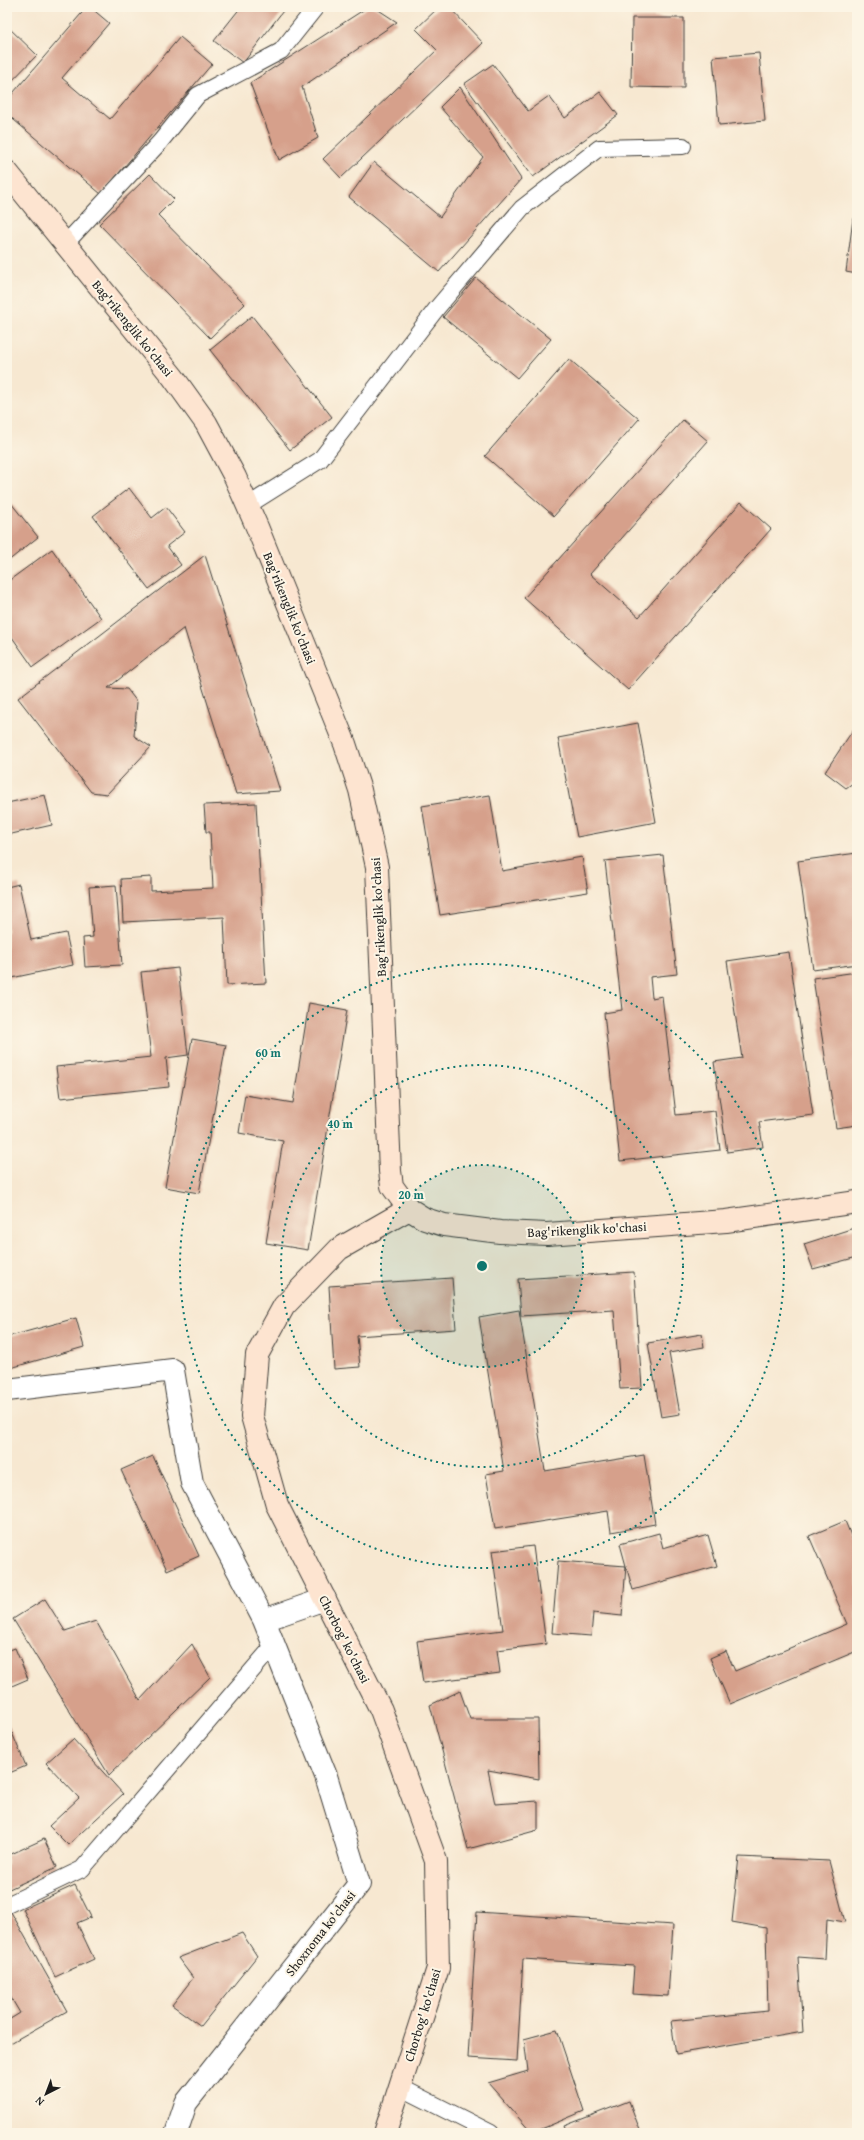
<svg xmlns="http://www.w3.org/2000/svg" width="864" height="2140" font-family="'Gentium Book Plus',serif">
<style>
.building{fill:#d6a08b}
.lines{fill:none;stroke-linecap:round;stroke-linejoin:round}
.lane-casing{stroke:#3d3b37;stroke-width:18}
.street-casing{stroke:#3d3b37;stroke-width:24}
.secondary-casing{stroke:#3d3b37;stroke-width:24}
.lane{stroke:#fff;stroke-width:16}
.street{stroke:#fff;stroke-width:22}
.secondary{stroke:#fde4d0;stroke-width:22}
.ring{fill:none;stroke:#0f766e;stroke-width:2;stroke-dasharray:2 4}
.labels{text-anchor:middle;stroke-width:4;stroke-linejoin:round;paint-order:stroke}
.street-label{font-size:13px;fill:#1c1c1c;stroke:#fcf5e5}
.centre{fill:#0f766e;stroke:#fcf5e5;stroke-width:2}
.ring-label{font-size:12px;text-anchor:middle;font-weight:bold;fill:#0f766e;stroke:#fcf5e5;stroke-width:4;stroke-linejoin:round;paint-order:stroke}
</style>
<rect width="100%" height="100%" fill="#fcf5e5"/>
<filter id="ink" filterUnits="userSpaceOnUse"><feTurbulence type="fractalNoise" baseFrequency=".025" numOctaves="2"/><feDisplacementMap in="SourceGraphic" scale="8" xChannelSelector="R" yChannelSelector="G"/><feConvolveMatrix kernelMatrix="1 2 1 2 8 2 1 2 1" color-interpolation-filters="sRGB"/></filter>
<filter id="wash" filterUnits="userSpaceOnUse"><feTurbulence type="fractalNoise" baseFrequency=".012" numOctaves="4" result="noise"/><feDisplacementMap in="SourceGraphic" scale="16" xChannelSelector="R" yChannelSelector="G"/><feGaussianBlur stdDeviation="0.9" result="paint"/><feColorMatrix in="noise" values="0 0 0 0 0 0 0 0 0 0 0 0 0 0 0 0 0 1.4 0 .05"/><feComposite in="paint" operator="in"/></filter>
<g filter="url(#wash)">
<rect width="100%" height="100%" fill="#f7e8d1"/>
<g id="blocks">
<!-- building -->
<path class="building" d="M87 7H90L109 23 62 78 110 119 180 37 212 64 101 194 7 114V100Z
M241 7H286L243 63 214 41Z
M368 7H374L397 22 302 87 318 138 279 160 250 83Z
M439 7H449L483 43 341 178 323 159 437 50 416 29Z
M632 18H684V88L631 87Z
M7 26 37 55 7 86Z
M759 53 765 121 719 125 713 57Z
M493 64 528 111 549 96 565 118 600 92 618 115 533 177 464 84Z
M460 87 521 179 439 272 349 197 374 162 440 217 483 157 440 107Z
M150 174 174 199 158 215 245 304 210 338 99 224Z
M853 219 857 220V274L846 272Z
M476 278 551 339 517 378 443 317Z
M252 316 332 417 290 450 210 350Z
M569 359 639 419 554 516 485 456Z
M683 420 708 441 590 574 639 617 741 502 771 529 628 690 524 598Z
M129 488 152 518 166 507 185 532 167 546 181 565 149 589 93 516Z
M7 498 38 537 7 562Z
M52 549 101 618 33 667 7 630V582Z
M205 555 280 791 236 794 184 628 108 688 127 689 137 702 134 736 151 747 107 794 91 792 18 698Z
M638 723 656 822 577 837 558 738Z
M857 724V780L846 788 825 772Z
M45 795 52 825 7 835V803Z
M490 795 502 871 582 857 588 892 440 915 422 806Z
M256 803 266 983 227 985 224 917 123 922 121 879 151 877V891L213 888 210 832H206L204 805Z
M857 853V964L813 970 798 861Z
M663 855 677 974 650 977 652 998 662 996 676 1115 715 1111 720 1150 620 1161 604 1013 622 1010 605 861Z
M19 884 31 940 66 933 73 965 7 979V887Z
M116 885 122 965 85 967 83 938 93 937 89 887Z
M789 952 813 1115 759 1122 763 1147 727 1152 714 1062 742 1058 727 961Z
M178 968 188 1055 166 1058 169 1087 60 1098 56 1067 151 1057 141 972Z
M857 972V1125L836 1128 813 978Z
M309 1003 347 1010 308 1250 266 1243 283 1141 239 1133 245 1095 293 1103Z
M192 1039 226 1045 199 1193 165 1187Z
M857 1227V1257L813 1269 804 1244Z
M634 1272 642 1388 620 1389 614 1310 521 1316 518 1279Z
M452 1278 456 1329 357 1336 360 1367 334 1369 329 1286Z
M519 1310 545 1471 644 1455 655 1524 611 1532 608 1511 495 1529 486 1474 504 1471 479 1317Z
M76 1318 84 1347 7 1369V1337Z
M702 1334 704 1347 669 1353 680 1414 661 1417 648 1343Z
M153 1456 199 1556 167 1570 121 1470Z
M845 1521 857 1550V1651L730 1704 710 1658 726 1651 735 1671 847 1624 809 1536Z
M659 1533 663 1548 708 1535 717 1566 633 1590 626 1566 622 1616 593 1613 591 1636 552 1633 558 1561 626 1566 620 1544Z
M533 1546 546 1644 497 1650 500 1673 423 1683 417 1641 503 1630 492 1551Z
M45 1599 65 1631 96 1621 140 1700 192 1644 210 1677 109 1775 13 1619Z
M15 1648 28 1679 7 1688V1651Z
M460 1691 470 1719H538L539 1779 488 1770 495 1804 538 1801V1830L468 1849 430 1705Z
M7 1721 26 1766 7 1774Z
M73 1739 123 1794 68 1845 49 1826 79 1798 46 1763Z
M44 1839 57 1867 7 1890V1856Z
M739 1857 829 1861 845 1922 827 1919 825 1959 798 1957 803 2032 676 2054 671 2021 768 2011 766 1928 732 1922Z
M75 1885 91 1917 77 1923 94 1959 55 1977 23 1909Z
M11 1912 67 2011 7 2045V2021L20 2013 7 1991V1915Z
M477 1912 673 1925 668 1996 632 1994 634 1966 523 1959 517 2061 468 2058Z
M242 1933 257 1956 201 2026 172 2005 193 1978 178 1958Z
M557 2030 584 2111 532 2133 488 2083 528 2071 524 2039Z
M629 2101 641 2133H567L564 2126Z"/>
</g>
</g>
<g filter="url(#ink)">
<use href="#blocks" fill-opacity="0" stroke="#3d3b37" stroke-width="1"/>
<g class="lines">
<defs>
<path id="lane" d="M65 244 160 142 198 95 281 51 316 7
M247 506 320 460 437 308 522 208 599 148 683 146
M7 1905 82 1869 274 1645
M400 2087 491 2133"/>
<path id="street" d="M7 1390 173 1370 192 1483 264 1620 325 1599
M176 2133 186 2103 359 1884 326 1776 264 1620"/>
<path id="secondary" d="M7 172 173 377 206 423 235 477 257 527 345 744 360 790 377 867 390 1171 392 1186 400 1197 409 1209 425 1219 444 1225 500 1232 547 1234 726 1221 857 1202
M385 2133 438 1968 436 1861 381 1710 277 1505 252 1416 257 1355 284 1306 339 1249 409 1209"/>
</defs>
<!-- lane casing -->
<use href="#lane" class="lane-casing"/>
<!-- street casing -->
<use href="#street" class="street-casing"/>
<!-- secondary casing -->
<use href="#secondary" class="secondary-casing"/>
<!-- lane -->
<use href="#lane" class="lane"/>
<!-- street -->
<use href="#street" class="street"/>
<!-- secondary -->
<use href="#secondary" class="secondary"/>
</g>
</g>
<!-- distance rings -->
<circle cx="482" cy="1266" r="101" fill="#0f766e" fill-opacity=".12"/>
<g class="ring">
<circle cx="482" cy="1266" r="101"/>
<circle cx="482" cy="1266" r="201"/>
<circle cx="482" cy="1266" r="302"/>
</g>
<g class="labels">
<!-- street labels -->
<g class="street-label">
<text transform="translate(133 328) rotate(51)" y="5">Bag'rikenglik ko'chasi</text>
<text transform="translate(290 608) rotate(68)" y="5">Bag'rikenglik ko'chasi</text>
<text transform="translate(378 917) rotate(-93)" y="5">Bag'rikenglik ko'chasi</text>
<text transform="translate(587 1229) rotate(-3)" y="5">Bag'rikenglik ko'chasi</text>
<text transform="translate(345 1639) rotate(63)" y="5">Chorbog' ko'chasi</text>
<text transform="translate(320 1933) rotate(-52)" y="5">Shoxnoma ko'chasi</text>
<text transform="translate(422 2015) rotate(-73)" y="5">Chorbog' ko'chasi</text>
</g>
</g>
<circle cx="482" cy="1266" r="6" class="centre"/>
<g class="ring-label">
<text x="268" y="1057">60 m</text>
<text x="340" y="1128">40 m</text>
<text x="411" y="1199">20 m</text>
</g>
<!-- margin -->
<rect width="864" height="2140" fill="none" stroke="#fcf5e5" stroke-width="24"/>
<!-- north arrow -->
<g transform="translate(46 2094) rotate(222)" stroke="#fcf5e5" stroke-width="3" paint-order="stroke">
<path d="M0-3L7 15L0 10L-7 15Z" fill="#1c1c1c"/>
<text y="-6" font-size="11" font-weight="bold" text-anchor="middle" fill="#1c1c1c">N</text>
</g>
</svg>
